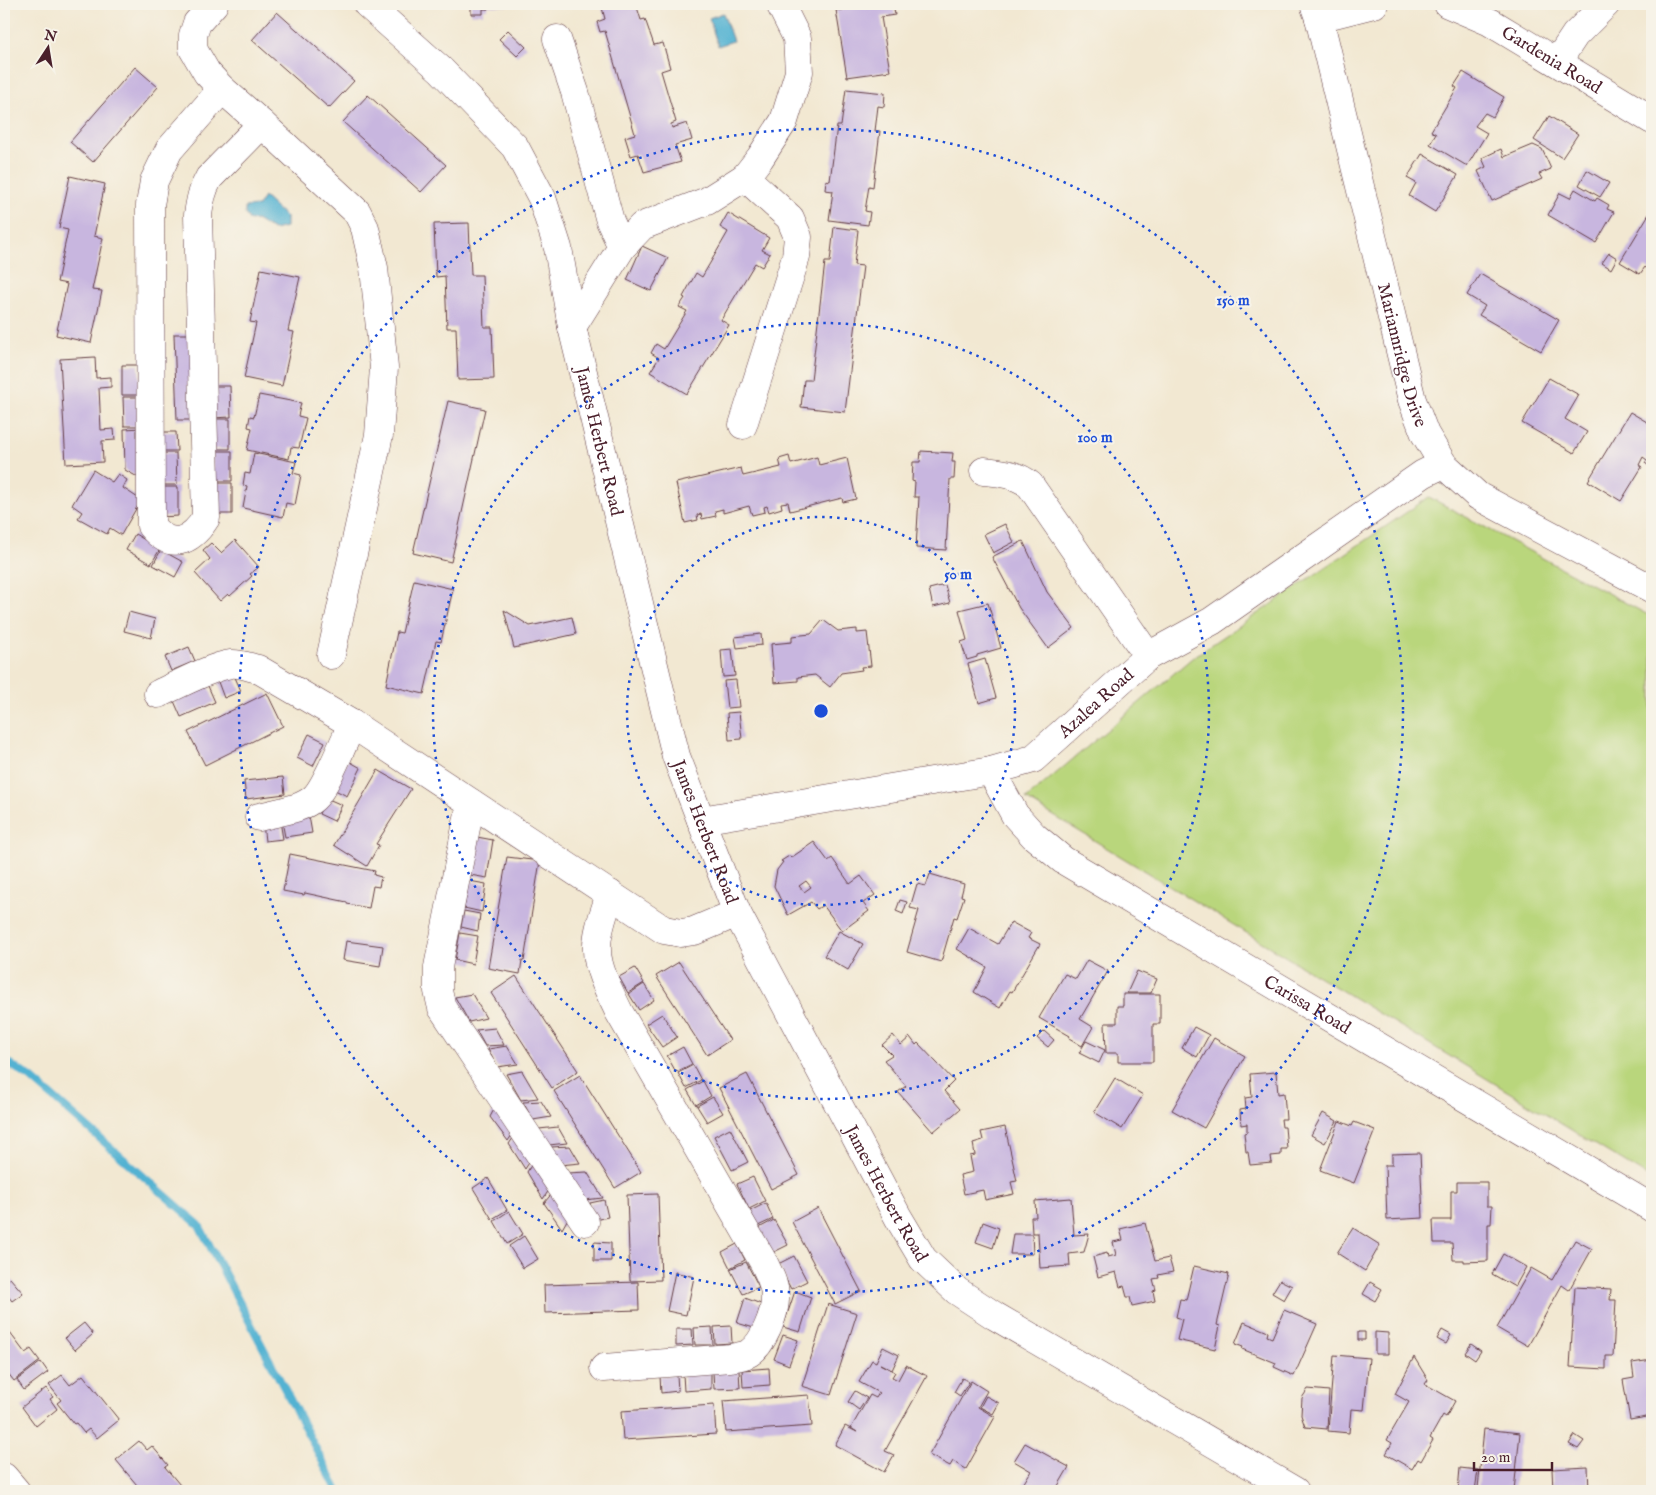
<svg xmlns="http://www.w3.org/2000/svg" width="1656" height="1495" font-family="'IM FELL English',serif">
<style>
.green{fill:#b9d67c;stroke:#827a54}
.water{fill:#53b2d2;stroke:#4e687e}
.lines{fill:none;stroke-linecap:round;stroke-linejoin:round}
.stream{stroke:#53b2d2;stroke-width:8}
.building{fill:#c8b6df;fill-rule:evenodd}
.minor-casing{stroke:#633d44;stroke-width:29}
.minor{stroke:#fff;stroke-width:28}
.ring{fill:none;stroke:#1d4ed8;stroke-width:2.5;stroke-dasharray:2.5 5}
.labels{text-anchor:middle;stroke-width:4.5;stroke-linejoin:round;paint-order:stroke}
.street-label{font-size:18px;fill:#4a1f2b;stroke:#f7f3e8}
.centre{fill:#1d4ed8;stroke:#f7f3e8;stroke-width:2.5}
.ring-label{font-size:15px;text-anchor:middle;font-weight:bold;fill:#1d4ed8;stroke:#f7f3e8;stroke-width:4.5;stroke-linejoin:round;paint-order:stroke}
</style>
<rect width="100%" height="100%" fill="#f7f3e8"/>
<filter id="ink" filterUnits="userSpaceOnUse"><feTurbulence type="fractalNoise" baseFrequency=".02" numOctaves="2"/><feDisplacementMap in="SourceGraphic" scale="10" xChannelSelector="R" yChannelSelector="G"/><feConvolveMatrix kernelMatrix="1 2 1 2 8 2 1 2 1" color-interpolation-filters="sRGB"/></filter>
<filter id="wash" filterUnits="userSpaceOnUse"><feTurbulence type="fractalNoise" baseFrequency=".0096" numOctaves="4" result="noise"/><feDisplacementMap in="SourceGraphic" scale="20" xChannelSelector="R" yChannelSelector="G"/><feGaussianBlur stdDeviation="1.12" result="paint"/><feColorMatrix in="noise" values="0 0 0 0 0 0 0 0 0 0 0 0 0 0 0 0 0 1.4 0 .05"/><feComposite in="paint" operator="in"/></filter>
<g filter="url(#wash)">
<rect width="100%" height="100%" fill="#f2e8d2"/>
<!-- green -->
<path class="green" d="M1429 497 1652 617V1179L1026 799 1192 658Z"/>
<!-- water -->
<path class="water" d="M723 13 733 41 718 46 709 18Z
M264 197 286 217V227L273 230 256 220 250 221 245 214V207L258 206Z"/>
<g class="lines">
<!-- stream -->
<path class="stream" d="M4 1060 31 1078 199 1225 338 1491"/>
</g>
<g id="blocks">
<!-- building -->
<path class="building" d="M471 4H508V6H488V9H483V14H471Z
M601 4H636L641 20 645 19 654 45 663 43 670 68 661 71 676 122 671 124 672 128 687 123 692 140 675 145 681 162 644 172 638 154 631 156 625 137 635 134 605 31 600 32 597 22 605 19Z
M842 4H893L895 15 881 17 890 71 847 77 836 10H843Z
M277 12 354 81 329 108 252 40Z
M508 30 526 47 517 56 499 39Z
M135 67 158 87 93 162 70 142Z
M1463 72 1504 97 1493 117 1485 113 1475 126 1487 133 1467 166 1430 144 1436 134 1431 131 1457 88 1454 86Z
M846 89 885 93 884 107 878 106 875 131H880L873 187 869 186 865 211 870 212 868 225 829 220 833 191 825 190 826 180 830 181 837 126H841Z
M368 95 446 165 421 192 343 122Z
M1549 116 1578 134 1562 158 1534 140Z
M1533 145 1542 149 1551 169 1539 174 1542 179 1492 201 1478 171 1486 167 1482 158 1501 149 1504 157Z
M1422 154 1458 175 1435 212 1409 196 1416 183 1407 178Z
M1587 170 1609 183 1600 197 1579 185Z
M70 176 105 184 94 236 103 238 92 290 102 291 91 343 56 335 67 284 57 282 68 230 59 228Z
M1575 189 1595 201 1597 198 1609 205 1607 209 1614 212 1596 243 1548 215 1560 193 1570 198Z
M728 213 769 238 762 250 770 254 762 267 755 263 721 320 729 325 687 394 650 372 659 358 651 353 656 344 664 349 687 311 679 307 685 298 683 297 696 273 702 277 728 232 720 227Z
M1649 214 1652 216V271L1645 267 1640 274 1620 262Z
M469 223 471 275H482L484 327H492L494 379 458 380 456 328H447L445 276 436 277 434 224Z
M834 227 858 230 854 265 863 266 845 412 801 407 804 380H811L825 262H830Z
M642 246 668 258 651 291 627 280Z
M1609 253 1617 258 1611 269 1602 263Z
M261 269 300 277 288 331 294 332 282 386 244 378 256 323 250 322Z
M1480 274 1559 320 1541 351 1479 315 1485 306 1467 295Z
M174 334H194L196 420H177Z
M95 357 96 378 111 377V387L99 388 101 430 114 429 115 440 102 441 103 462 66 464 60 359Z
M122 365H139L140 395H122Z
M1549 378 1579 395 1565 419 1587 432 1574 453 1522 423Z
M212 386H230L231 417 212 418Z
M259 395 301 403 298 416 306 418 299 448 291 447 289 459 247 450 252 428 248 427 250 416 254 417Z
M123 397H141L142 426H124Z
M448 401 485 409 451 562 413 553Z
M1630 412 1652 425V468L1645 463 1647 460 1643 457 1639 465 1642 467 1621 501 1588 481Z
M212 419H230V449H213Z
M142 428 143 480 125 470 124 429Z
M159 432H176L177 451H159Z
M212 451H232V481H213Z
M921 451 953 453 952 462H955L954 479H950L946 550 916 548 919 497H914L915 482 912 481 913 462H920Z
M159 453H176L177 485H160Z
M254 453 296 462 293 473 301 475 295 505 286 503 283 517 243 508 247 486 243 485 245 473 250 474Z
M789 456 791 464 817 457 819 465 847 458 856 499 843 502 842 498 790 511 788 502 781 503 782 508 769 512 767 506 764 507 765 512 752 515 749 506 723 513V509L715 511 716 516 702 519 701 514 697 515 698 520 685 523 676 483 741 468 743 476 781 467 779 459Z
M93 470 112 482 118 474 127 480 123 488 141 500 121 535 110 528 107 534 78 518 82 512 72 505Z
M214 483H232V514H214Z
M159 487H178V516L160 517Z
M1005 524 1014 542 993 553 984 534Z
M135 534 160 549 151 564 126 550Z
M235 540 259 567 250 574 252 576 230 596 228 594 220 601 195 573 210 559 203 550 211 543 221 553Z
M1023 541 1047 592 1074 628 1048 648 1019 608 992 557Z
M161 550 183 562 175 577 153 565Z
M414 580 453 589 441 642 436 641 424 694 386 685 397 632 402 633Z
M945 585 950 603 933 607 929 589Z
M988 603 1001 648 977 655V657L967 660 961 642 967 640 959 610Z
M504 610 530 626 572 617 576 634 514 648Z
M129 612 155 619 151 638 124 631Z
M823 620 838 631 857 629V633L867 632 871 666 861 667 862 670 841 673 830 687 815 675 798 677V681L774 683 771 644 792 642V636L811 634Z
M761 634 762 645 737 648 735 637Z
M189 647 195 661 171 671 165 657Z
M732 649 735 676 723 677 721 650Z
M985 659 996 698 979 703 968 664Z
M234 675 241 691 224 698 218 682Z
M736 680 739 707 727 708 724 681Z
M208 686 215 702 181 717 174 701Z
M267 693 283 726 205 765 188 732Z
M739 712 742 739 729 740 727 713Z
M309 734 325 742 313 766 297 758Z
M347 760 361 768 347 796 333 789Z
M378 770 411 789 376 844 379 845 367 866 334 845Z
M283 777 285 794 246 799 244 781Z
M326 798 342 805 334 821 319 814Z
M309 816 312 833 285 837 282 821Z
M280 821 283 839 265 841 263 824Z
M477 837 493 840 487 878 470 875Z
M814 842 828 861 832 858 850 884 861 876 875 895 863 903 869 911 842 931 823 905 817 909 811 902 788 915 774 886 777 870 783 862 781 861 789 856 792 857ZM806 881 811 887 804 892 799 886Z
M290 854 375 871 374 875 381 877 379 887 373 886 369 908 347 904V902L305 893 304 895 283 891Z
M507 857 540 861 524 961 522 960 520 974 488 968Z
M930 874 964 884 961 896 964 897 957 918 954 917 941 962 907 952 919 910 910 908 917 884 926 886Z
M469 881 486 884 482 912 464 908Z
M900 900 907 902 903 914 896 911Z
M464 911 480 914 478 931 461 927Z
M1011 922 1031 933 1028 938 1040 944 1012 992 1010 991 1000 1008 974 992 987 967 957 949 969 928 998 944Z
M839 931 863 944 848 970 824 956Z
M460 933 478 936 473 964 455 960Z
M346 941 383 946 380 966 343 960Z
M1087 960 1108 971 1080 1019 1093 1027 1082 1046 1069 1038 1070 1036 1039 1018 1065 974 1076 979Z
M679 962 730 1040 707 1055 656 976Z
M635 968 644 983 628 993 619 977Z
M1137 971 1157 979 1151 993H1127Z
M516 976 578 1071 552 1088 491 993Z
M644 984 654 1000 639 1010 629 994Z
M472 994 486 1018 469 1022 455 997Z
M1123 994H1160V1024H1153V1062H1118V1053H1106L1105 1023H1117V1006H1123Z
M662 1014 677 1037 662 1047 646 1024Z
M1194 1027 1209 1035 1197 1057 1182 1048Z
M495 1028 504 1045 485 1046 476 1030Z
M1044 1031 1054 1040 1048 1047 1037 1038Z
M893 1035 901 1045 910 1037 916 1045 918 1043 954 1081 944 1091 960 1109 933 1132 898 1092 906 1086 884 1060 892 1055 882 1045Z
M1214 1038 1245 1056 1204 1128 1172 1110Z
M1086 1041 1105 1050 1099 1063 1079 1053Z
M507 1046 518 1064 497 1067 488 1049Z
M683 1047 692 1064 676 1072 667 1056Z
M693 1065 701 1080 686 1088 678 1073Z
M522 1071 538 1098 521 1100 506 1074Z
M1276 1072 1278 1094 1284 1093 1286 1119H1281L1282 1127H1285L1287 1149H1281V1155L1271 1156 1272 1163 1250 1165 1248 1152H1246L1244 1133 1247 1132V1124L1241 1125 1240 1110 1246 1109 1245 1098 1252 1097 1250 1074Z
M747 1074 799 1175 771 1189 719 1088Z
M580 1075 641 1172 615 1188 554 1091Z
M1115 1078 1143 1095 1122 1129 1094 1112Z
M703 1081 711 1096 696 1105 687 1090Z
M713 1097 723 1113 707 1122 697 1106Z
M499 1100 517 1127 508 1141 490 1117Z
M541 1101 551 1117 533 1120 523 1102Z
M1323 1113 1337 1121 1325 1143 1311 1135Z
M1339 1121 1352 1126 1354 1122 1375 1130 1354 1183 1320 1170Z
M558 1127 567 1143 549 1145 539 1129Z
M1005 1127 1017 1181 1011 1182 1014 1194 985 1200 983 1190 964 1194 960 1175 973 1172 970 1156 975 1155 973 1143 983 1140 981 1132Z
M730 1128 748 1162 732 1170 714 1136Z
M518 1131 534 1155 525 1169 509 1144Z
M570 1146 580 1163 560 1165 551 1147Z
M1420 1153 1423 1218 1387 1220 1385 1165H1392V1154Z
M535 1159 553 1184 543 1199 527 1172Z
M587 1172 603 1198 584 1200 567 1173Z
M753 1177 765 1201 749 1209 737 1184Z
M488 1178 507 1210 492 1219 473 1188Z
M1457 1182H1487V1206H1492L1491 1224H1488V1261L1464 1262V1260H1453L1452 1243H1434L1433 1220H1451V1191H1457Z
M554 1191 571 1213 562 1229 544 1203Z
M658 1194 661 1280 630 1281 627 1195Z
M1071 1198 1074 1235 1089 1234 1084 1252 1069 1254 1070 1266 1040 1268 1038 1233H1032L1031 1217H1036L1035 1201Z
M604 1200 608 1217 594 1220 590 1203Z
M766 1203 773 1219 758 1226 750 1211Z
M818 1208 861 1291 835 1304 792 1222Z
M509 1211 523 1234 507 1244 494 1221Z
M774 1220 788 1245 772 1253 759 1228Z
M983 1222 999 1228 993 1248 976 1242Z
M1145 1223 1155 1261 1169 1258 1173 1272 1158 1275 1159 1278 1153 1279 1156 1290 1153 1291 1155 1301 1132 1306 1130 1297H1127L1124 1286 1120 1287 1116 1272 1098 1277 1093 1257 1107 1253 1108 1257 1116 1255 1113 1242 1123 1240 1120 1229Z
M1353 1228 1380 1245 1365 1271 1337 1253Z
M1013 1234H1032L1033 1254H1010Z
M524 1236 538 1259 523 1268 509 1246Z
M1575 1240 1592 1249 1569 1290 1562 1285 1528 1346 1497 1328 1531 1268 1552 1280Z
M594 1242 611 1243V1261H594Z
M737 1244 745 1260 730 1268 722 1252Z
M1503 1254 1526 1267 1515 1287 1492 1274Z
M794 1256 807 1281 791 1289 778 1264Z
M746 1262 759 1287 743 1294 730 1269Z
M1194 1266 1229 1274 1217 1325 1220 1326 1215 1349 1177 1340 1182 1319 1176 1317 1180 1299 1186 1300Z
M675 1272 694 1277 686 1315 667 1311Z
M10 1278 23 1293 12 1301 4 1291V1283Z
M1280 1280 1292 1286 1284 1300 1272 1293Z
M638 1282 639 1310 545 1313 544 1285Z
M1370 1282 1382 1289 1375 1301 1363 1294Z
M1575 1287 1611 1289 1610 1300H1616L1613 1356H1606V1369L1570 1367Z
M795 1291 811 1297 800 1332 783 1327Z
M745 1298 761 1304 754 1328 737 1323Z
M828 1304 857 1313 831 1395 802 1386Z
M1284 1310 1317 1324 1294 1376 1274 1367 1276 1363 1242 1349 1243 1347 1235 1344 1244 1322 1268 1332 1267 1336 1272 1338Z
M84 1323 93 1334 75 1350 65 1338Z
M4 1325 25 1353 31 1349 40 1361 14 1381 4 1368Z
M731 1326 732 1343 715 1344 714 1327Z
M712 1327 713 1345H695L694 1328Z
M676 1329H692L693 1345 676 1346Z
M1442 1330 1451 1335 1446 1344 1437 1339Z
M1358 1332H1365V1340H1358Z
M1375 1332 1388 1333V1354H1375Z
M783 1335 798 1340 789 1365 774 1359Z
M1471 1344 1481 1351 1475 1360 1465 1353Z
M883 1347 899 1355 892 1370 880 1364 895 1372 892 1377 898 1380 906 1365 927 1376 885 1451 894 1455 884 1472 835 1445 845 1426 857 1432 851 1428 870 1395 876 1398 879 1393 859 1382 872 1360 876 1362Z
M1334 1355 1369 1358 1364 1410 1351 1409 1349 1433 1328 1431Z
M1414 1357 1428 1380 1425 1384 1455 1401 1446 1417 1443 1415 1430 1438 1433 1440 1421 1461 1418 1459 1412 1469 1386 1454 1392 1443 1387 1440 1409 1402 1395 1394Z
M1652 1360V1416L1630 1420 1623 1380 1634 1378 1632 1363Z
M41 1362 48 1372 24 1390 17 1380Z
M769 1368 770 1385 743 1387 742 1370Z
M739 1370 740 1388 714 1389 713 1372Z
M711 1372V1389L684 1391 683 1374Z
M62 1375 70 1385 83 1375 119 1420 97 1438 89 1429 84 1433 76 1423 74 1424 57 1403 61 1400 49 1385Z
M677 1375 678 1391 661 1393 660 1376Z
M962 1378 969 1382 960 1396 954 1392Z
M971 1381 987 1391 978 1407 995 1417 966 1469 953 1461 950 1466 929 1455Z
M46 1388 53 1397 50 1399 57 1409 36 1426 22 1407Z
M1308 1389 1329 1391 1327 1429 1305 1427 1301 1415 1302 1398Z
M855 1391 867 1398 859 1410 848 1402Z
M809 1395 812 1426 726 1432 723 1401Z
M986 1396 999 1403 993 1414 980 1407Z
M714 1405 716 1434 623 1440 621 1411Z
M1484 1429 1520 1433 1514 1491 1478 1488Z
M1575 1435 1584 1441 1578 1449 1569 1444Z
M139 1441 147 1450 152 1446 168 1465 165 1467 185 1491H142L116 1460Z
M1025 1443 1069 1467 1055 1491H1019L1031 1471 1014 1461Z
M1588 1467 1589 1491H1553L1552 1469Z
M1460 1468 1478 1470 1475 1491H1458Z"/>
</g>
</g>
<g filter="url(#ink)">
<use href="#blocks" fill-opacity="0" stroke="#633d44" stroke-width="1"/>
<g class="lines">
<defs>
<g id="minor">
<path d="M214 4 197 23 193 35V49L207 73 222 89 262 124 357 212 365 228 374 268 384 368 379 435 331 655"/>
<path id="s1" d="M367 4 441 70 515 147 542 198 558 248 572 327 676 756 737 913 898 1217 923 1259 957 1291 995 1316 1295 1491"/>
<path id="s2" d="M1314 4 1319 18 1412 400 1425 434 1443 464 1478 496 1652 589"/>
<path id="s3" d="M1448 4 1490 22 1652 120"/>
<path d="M1319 18 1374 4"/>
<path d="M557 39 575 92 610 221 622 247"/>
<path d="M1557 62 1575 35 1606 4"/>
<path d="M222 89 169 150 154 181 150 205 151 526C171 550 190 543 206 518L198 215C200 201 202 190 209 178L262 124"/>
<path d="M572 327 622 247 642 226 707 201 745 177 760 158 784 121 799 72 797 38 780 4"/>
<path d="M743 425 796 257 798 237 790 218 745 177"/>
<path d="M984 471C1001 473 1017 474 1030 485L1148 656"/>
<path d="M158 694C175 686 213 666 231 664 240 663 249 667 258 669L352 724 664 930 681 933 694 931 737 913"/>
<path id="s4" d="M991 771 1015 815 1034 836 1063 860 1652 1208"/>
<path d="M471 803 438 967V991L442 1008 585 1222"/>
<path d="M259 817C276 812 301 810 314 798 326 787 344 741 352 724"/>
<path id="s5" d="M701 820 991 771 1033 759 1148 656 1212 621 1423 474 1443 464"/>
<path d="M604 1368 730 1358C736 1357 744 1356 749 1353 763 1344 776 1313 775 1296 775 1284 769 1274 764 1263L619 1012C611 995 597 969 597 950 596 932 605 911 610 894"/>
<path d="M4 1477 16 1491"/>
</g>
</defs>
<!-- minor casing -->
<use href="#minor" class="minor-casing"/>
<!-- minor -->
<use href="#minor" class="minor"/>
</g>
</g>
<!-- distance rings -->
<g class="ring">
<circle cx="821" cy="711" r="194"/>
<circle cx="821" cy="711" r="388"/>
<circle cx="821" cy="711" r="582"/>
</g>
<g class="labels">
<!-- street labels -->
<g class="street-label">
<text dy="6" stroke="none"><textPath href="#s3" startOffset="118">Gardenia Road</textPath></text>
<text dy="6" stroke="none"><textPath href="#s2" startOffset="362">Mariannridge Drive</textPath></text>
<text dy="6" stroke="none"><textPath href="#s1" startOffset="514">James Herbert Road</textPath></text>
<text dy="6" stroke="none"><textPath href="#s5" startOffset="422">Azalea Road</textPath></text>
<text dy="6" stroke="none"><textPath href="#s1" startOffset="919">James Herbert Road</textPath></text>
<text dy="6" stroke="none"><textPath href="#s4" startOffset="400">Carissa Road</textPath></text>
<text dy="6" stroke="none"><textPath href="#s1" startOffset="1324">James Herbert Road</textPath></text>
</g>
</g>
<circle cx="821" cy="711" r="8" class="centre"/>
<g class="ring-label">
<text x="1233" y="305">150 m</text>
<text x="1095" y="442">100 m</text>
<text x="958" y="579">50 m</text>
</g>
<!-- margin -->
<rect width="1656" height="1495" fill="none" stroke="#f7f3e8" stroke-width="20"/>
<!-- north arrow -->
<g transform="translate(48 48) rotate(12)" stroke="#f7f3e8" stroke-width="4" paint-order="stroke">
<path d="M0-4L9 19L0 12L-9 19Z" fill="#4a1f2b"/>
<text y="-8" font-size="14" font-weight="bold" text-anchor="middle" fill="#4a1f2b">N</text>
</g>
<!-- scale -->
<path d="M1474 1462v8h78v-8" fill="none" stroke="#4a1f2b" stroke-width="2.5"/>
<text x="1481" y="1462" font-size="15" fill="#4a1f2b" stroke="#f7f3e8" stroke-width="4" paint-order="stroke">20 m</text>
</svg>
